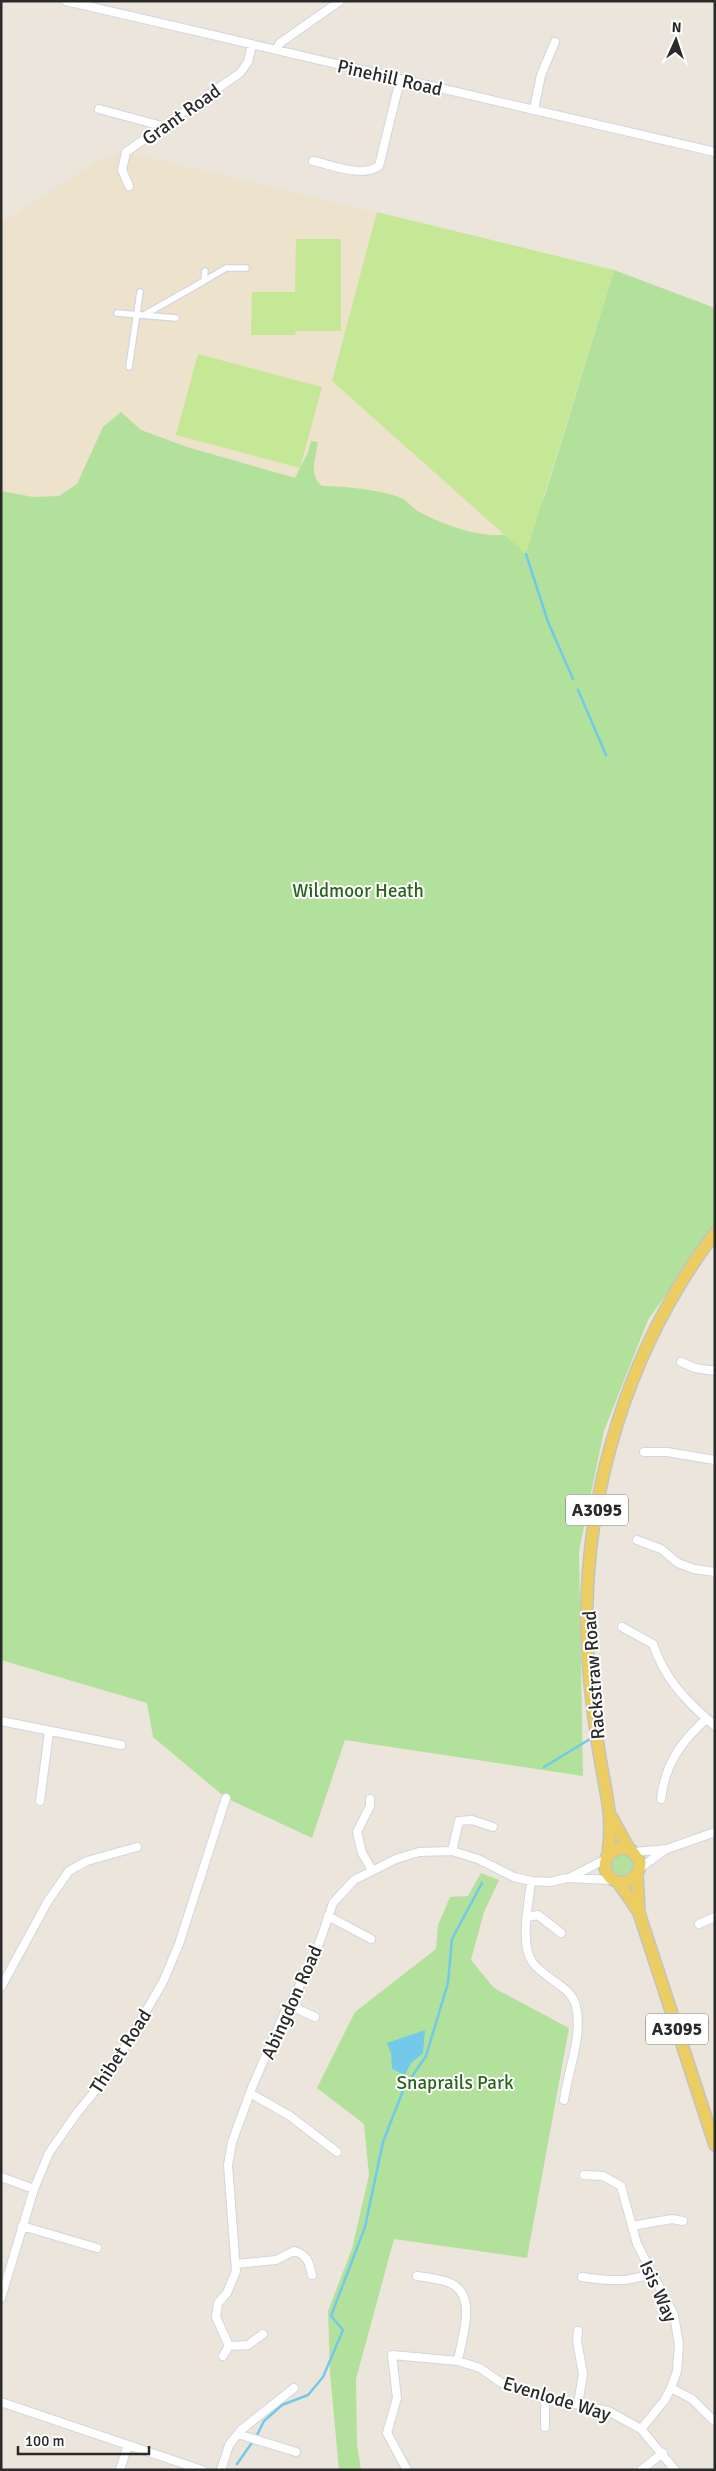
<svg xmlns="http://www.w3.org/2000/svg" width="716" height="2471" font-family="Signika,sans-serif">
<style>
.education{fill:#ede2cc}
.green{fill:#b1e19a}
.pitch{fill:#c4e896}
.water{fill:#72c9ea}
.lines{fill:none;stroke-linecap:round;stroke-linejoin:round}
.stream{stroke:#72c9ea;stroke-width:2.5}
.pedestrian-casing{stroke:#d2d5e2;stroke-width:8}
.minor-casing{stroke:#d2d5e2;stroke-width:10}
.primary-casing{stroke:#c3c3c3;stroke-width:14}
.pedestrian{stroke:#fff;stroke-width:5.5}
.minor{stroke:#fff;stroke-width:8}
.primary{stroke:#eccd61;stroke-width:11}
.labels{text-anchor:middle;stroke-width:4;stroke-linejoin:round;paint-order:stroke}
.shield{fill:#fff;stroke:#6a6a6a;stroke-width:1}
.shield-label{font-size:18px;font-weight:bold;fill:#2a2a2a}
.street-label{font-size:19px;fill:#2a2a2a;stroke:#fff}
.park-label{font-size:19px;fill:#2a651c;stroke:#fff}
</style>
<rect width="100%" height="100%" fill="#ece5dc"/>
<!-- education -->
<path class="education" d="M126 152 614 270 525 553 110 538 1 507V223L98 161Z"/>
<!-- green -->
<path class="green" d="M614 270 715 308V1225L648 1320 604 1431 579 1551 583 1776 345 1740 312 1838 226 1798 153 1737 147 1703 1 1660V491L33 497 59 496 77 484 103 427 121 412 141 430 187 447 295 478 308 452 311 441 318 442C316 457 308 475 322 486 343 486 387 490 405 500 409 503 412 507 416 510 439 524 498 546 521 529 530 523 537 507 544 498Z
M611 1864a11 11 0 1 1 22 0a11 11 0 1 1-22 0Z
M481 1873 499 1880 484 1912 471 1960 494 1988 569 2028 527 2258 394 2239 356 2379 357 2444 361 2470H339L330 2373 328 2311 352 2249 369 2175 364 2124 317 2088 355 2012 436 1949 438 1925 450 1897 468 1896Z"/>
<!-- pitch -->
<path class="pitch" d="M377 212 614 270 526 554 332 381Z
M296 239H341V331H296L295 335H251L252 292H295Z
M198 354 322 387 300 468 176 435Z"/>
<!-- water -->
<path class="water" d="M425 2030 423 2053 411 2063 405 2075 392 2069 391 2053 387 2043Z"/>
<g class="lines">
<!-- stream -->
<path class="stream" d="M526 554 548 622 573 679
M578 690 606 755
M544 1767 590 1739
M256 2437 264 2421 282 2405 308 2395 323 2377 343 2330 331 2316 365 2227 383 2142 404 2088 426 2056 448 1983 452 1939 482 1883
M237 2464 251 2444"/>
<defs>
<path id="pedestrian" d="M204 281 226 268H246
M117 313 176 318
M144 315 204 281 205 271
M129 367 140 292"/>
<path id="minor" d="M66 1 715 152
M276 50 280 43 340 1
M99 109 162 126
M534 109 541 75 555 42
M313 161C332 165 362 178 379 166L400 80
M129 186 122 170 126 152 240 73 248 62 252 45
M681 1362 695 1368 715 1371
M644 1452H667L715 1460
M637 1540 661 1549 678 1563 694 1569 715 1572
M622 1627 653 1644C665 1680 687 1702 715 1726
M1 1721 121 1745
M370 1799V1806L357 1832 362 1853 372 1870
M661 1799C665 1764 681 1742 706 1719
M40 1801 49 1732
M452 1851 459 1821 472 1820 493 1827
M634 1852 667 1849 715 1832
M640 1868 665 1850
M571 1877 606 1859
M531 1881C529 1903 519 1945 533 1963 544 1978 572 1987 576 2006 583 2036 568 2070 564 2100
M328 1916 371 1939
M527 1917 538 1915 561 1933
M699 1924 715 1917
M1 1987 48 1901 69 1871 87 1861 137 1847
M289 2005 315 2017
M250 2093 290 2116 337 2152
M584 2175 603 2176 621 2186 637 2244 674 2315 679 2345 677 2371 671 2388 664 2401 641 2429
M1 2177 34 2189
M22 2226 97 2248
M632 2226 672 2219 683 2221
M236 2264 276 2260 294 2251C307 2255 309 2261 312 2275
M417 2276C428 2278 445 2279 454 2285 477 2300 461 2339 458 2361
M582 2277C610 2281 626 2283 653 2273
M1 2298 34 2189 49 2153 77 2113 109 2074 163 1982 179 1944 226 1798
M263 2334 248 2345 229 2346 216 2317 218 2303 227 2293 236 2271 228 2165 232 2142 253 2085 284 2014 313 1961 333 1903 354 1880 396 1859 419 1852 452 1851 478 1859 514 1877 531 1881 550 1882 567 1878 613 1880
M223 2356 229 2346
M671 2388 692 2399 713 2420
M1 2402 202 2470
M578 2404 583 2374 577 2341 578 2331
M545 2427V2396
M238 2434 296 2452
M120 2470 128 2445
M221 2470 229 2445 241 2430 294 2388
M407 2470 387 2433 397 2398 392 2355 458 2361 480 2368 500 2382 533 2395 608 2411 641 2429 675 2470
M641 2470 663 2453"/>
<path id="primary" d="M611 1816 629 1849
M608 1855 619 1848 631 1850 640 1862C640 1885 611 1890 605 1868 605 1862 607 1858 608 1853 610 1841 610 1824 609 1812 607 1792 602 1772 599 1752 593 1714 588 1675 587 1636 583 1494 629 1346 715 1233
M637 1874 639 1913 715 2145
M618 1882 638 1911"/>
</defs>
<!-- pedestrian casing -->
<use href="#pedestrian" class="pedestrian-casing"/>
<!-- minor casing -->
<use href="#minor" class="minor-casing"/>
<!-- primary casing -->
<use href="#primary" class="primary-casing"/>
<!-- pedestrian -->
<use href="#pedestrian" class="pedestrian"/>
<!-- minor -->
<use href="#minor" class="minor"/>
<!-- primary -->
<use href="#primary" class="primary"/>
</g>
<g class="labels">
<!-- shield labels -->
<g class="shield">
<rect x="566" y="1494.5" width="62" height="31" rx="4"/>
<rect x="646" y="2013.5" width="62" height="31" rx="4"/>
</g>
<g class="shield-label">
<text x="597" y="1516">A3095</text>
<text x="677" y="2035">A3095</text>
</g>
<!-- street labels -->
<g class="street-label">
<text transform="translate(390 77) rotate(13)" y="7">Pinehill Road</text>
<text transform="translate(181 114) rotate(-35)" y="7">Grant Road</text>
<text transform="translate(593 1675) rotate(-94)" y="7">Rackstraw Road</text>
<text transform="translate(291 2002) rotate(-66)" y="7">Abingdon Road</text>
<text transform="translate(120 2051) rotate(-57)" y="7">Thibet Road</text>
<text transform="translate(659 2291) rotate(66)" y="7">Isis Way</text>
<text transform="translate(557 2398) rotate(17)" y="7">Evenlode Way</text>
</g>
<!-- park labels -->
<g class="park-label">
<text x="358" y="897">Wildmoor Heath</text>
<text x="455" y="2089">Snaprails Park</text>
</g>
</g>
<!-- border -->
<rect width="716" height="2471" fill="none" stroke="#2a2a2a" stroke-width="5"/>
<!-- north arrow -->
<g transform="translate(676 40) rotate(3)" stroke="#ffffff" stroke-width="4" paint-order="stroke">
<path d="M0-4L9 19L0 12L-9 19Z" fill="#2a2a2a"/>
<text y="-8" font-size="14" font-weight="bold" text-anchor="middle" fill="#2a2a2a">N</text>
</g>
<!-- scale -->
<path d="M18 2446v8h131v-8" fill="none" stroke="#2a2a2a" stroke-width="2.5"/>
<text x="25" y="2446" font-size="15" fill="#2a2a2a" stroke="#ffffff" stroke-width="4" paint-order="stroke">100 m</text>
</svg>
